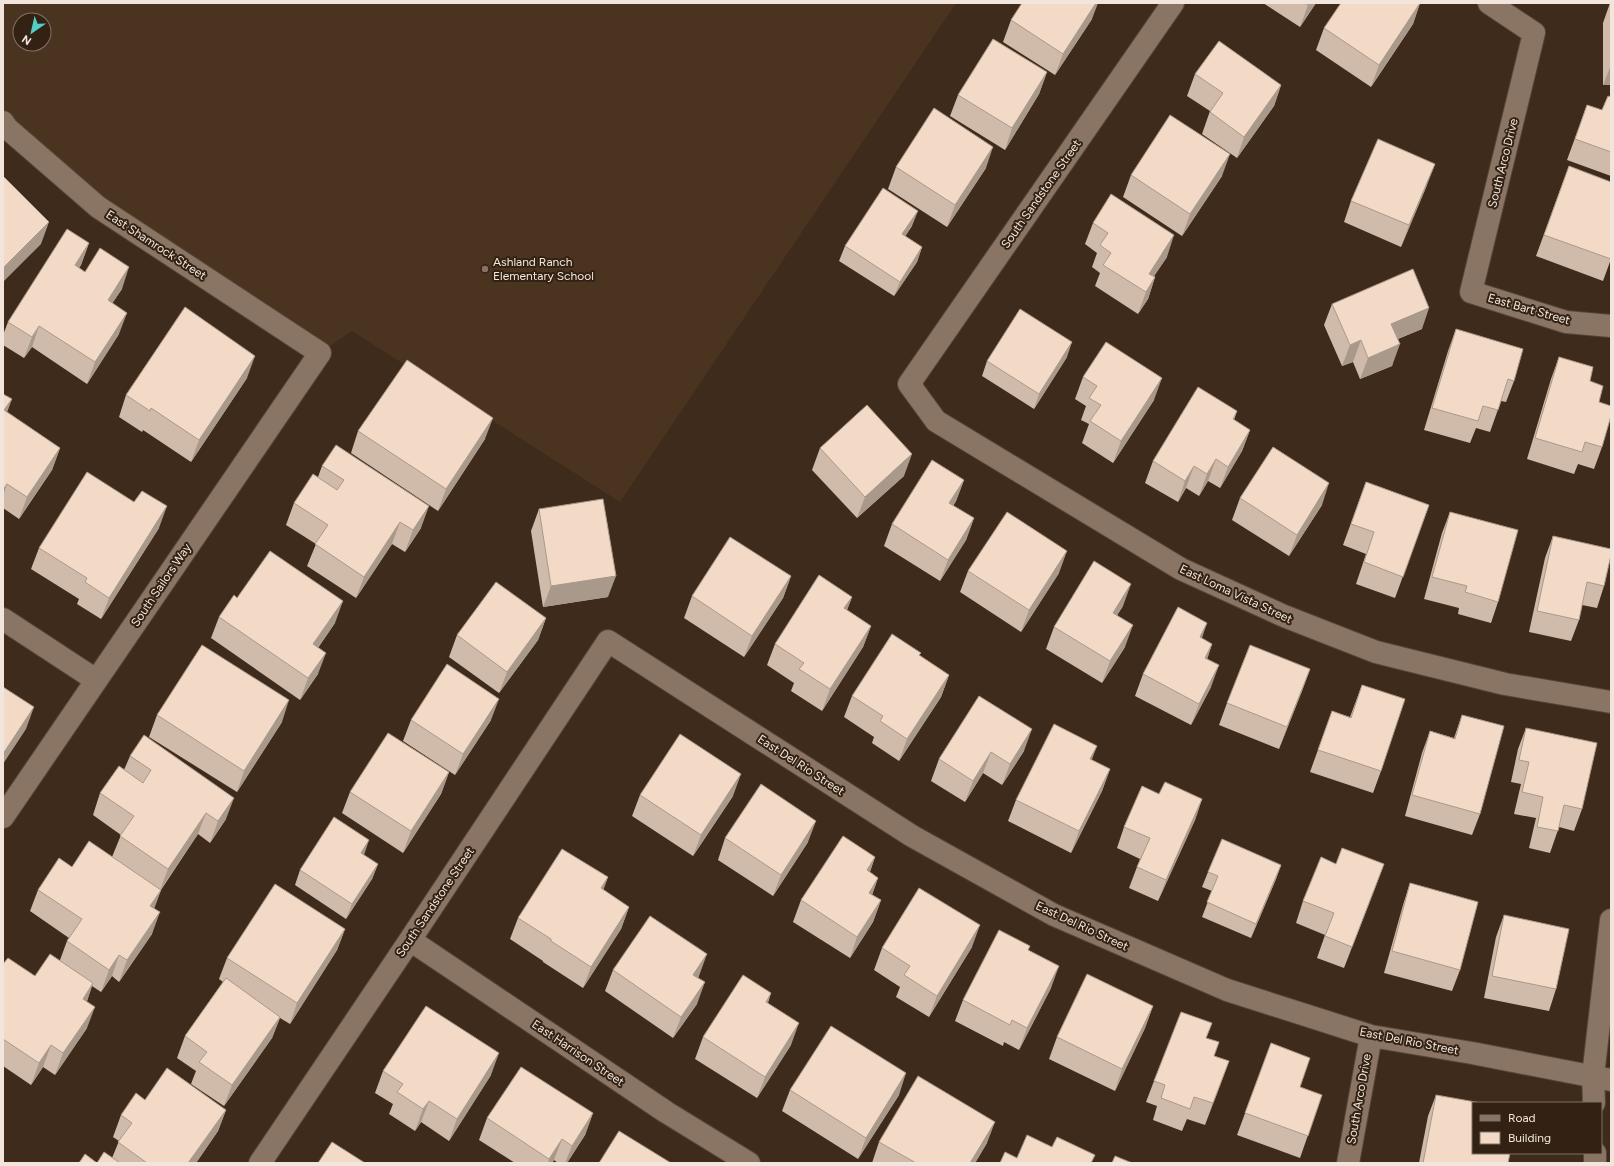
<svg xmlns="http://www.w3.org/2000/svg" width="1614" height="1166" font-family="Figtree,sans-serif">
<style>
.built{fill:#4a3420;fill-rule:evenodd}
.lines{fill:none;stroke-linecap:round;stroke-linejoin:round}
.minor-casing{stroke:#554639;stroke-width:24}
.minor{stroke:#8a7464;stroke-width:22}
.wall{fill:#d0bbab}
.shaded-wall{fill:#a9998b}
.building{fill:#f2dac7;stroke:#a9998b}
.education-dot{fill:#8d6e63;stroke:#332213;stroke-width:1.5}
.labels{text-anchor:middle;stroke-width:4;stroke-linejoin:round;paint-order:stroke}
.street-label{font-size:12px;fill:#f2e6dc;stroke:#332213}
.poi-label{font-size:12px;fill:#f2e6dc;stroke:#332213;text-anchor:start}
</style>
<rect width="100%" height="100%" fill="#3e2b1c"/>
<!-- built -->
<path class="built" d="M3 3H956L620 502 352 331 320 353 98 207 3 122ZM20 20H44V44H20Z"/>
<g class="lines">
<defs>
<path id="minor" d="M1173 3 909 384 936 421 1181 569 1284 616 1376 652 1505 684 1611 702
M1489 3 1534 33 1471 292 1566 322 1611 326
M3 122 7 128 98 207 320 353 3 817
M3 619 96 680
M410 940 666 1112 749 1163
M1594 1103 1593 1076 1611 920
M1595 1153V1163
M260 1163 410 940 608 641 912 836 1054 915 1227 990 1371 1036 1472 1053 1611 1080
M1348 1163 1371 1036"/>
</defs>
<!-- minor casing -->
<use href="#minor" class="minor-casing"/>
<!-- minor -->
<use href="#minor" class="minor"/>
</g>
<!-- wall -->
<path class="wall" d="M1263 3H1316L1300 27Z
M1420 3 1413 24 1371 87 1316 50 1324 28 1374 4Z
M1610 3H1611V85H1603V23Z
M1092 19 1055 75 1003 42 1011 20Z
M1047 72 1039 94 1005 150 950 116 958 95Z
M1195 74 1281 85 1274 106 1237 158 1202 134 1210 111 1187 96Z
M1611 97V176L1567 160 1587 105 1602 110Z
M1569 166 1611 259 1603 281 1536 256Z
M896 167 986 168 947 227 888 189Z
M1131 175 1222 176 1182 236 1123 197Z
M1427 185 1401 247 1344 222 1351 201Z
M1093 223 1167 257 1154 276 1155 277 1148 299 1138 314 1095 286 1100 273 1092 267 1097 253 1085 244Z
M912 226 905 236 922 247 917 262 894 296 839 261 845 246Z
M89 243 81 265 79 268 85 272 122 289 112 303 119 334 87 384 32 347 24 358 3 345V335L8 322Z
M1332 304 1422 329 1398 339 1392 366 1360 379 1353 362 1342 366 1324 325Z
M1456 329 1514 381 1506 402 1501 401 1490 432 1476 428 1470 443 1424 430 1448 351Z
M1067 357 1034 409 982 376 987 361Z
M1559 357 1590 381 1599 402 1602 447 1594 469 1578 464 1574 474 1527 459 1551 379Z
M1083 377 1154 400 1113 463 1082 443 1089 424 1081 420 1086 406 1075 399Z
M247 378 191 462 143 430 142 432 119 417 126 395Z
M3 394 7 412 60 448 52 470 19 519 3 508Z
M1237 411 1234 420 1250 430 1242 451 1220 488 1208 481 1199 496 1186 488 1178 502 1145 483 1153 461Z
M358 431 485 439 438 511 351 453Z
M820 448 904 476 857 518 812 470Z
M322 466 421 528 405 552 392 544 356 598 307 566 316 544 286 525 294 503 318 477Z
M964 480 956 501 953 506 974 518 966 540 940 581 884 546 892 524Z
M1366 482 1429 505 1395 598 1356 584 1366 554 1343 545Z
M1240 498 1322 505 1289 556 1232 520Z
M539 509 608 597 543 607 531 531Z
M1450 512 1498 602 1491 623 1458 614 1459 608 1424 599 1442 533Z
M159 528 101 619 77 604 79 599 31 569 39 548Z
M1553 536 1604 586 1597 608 1582 605 1579 620 1571 641 1529 632 1545 558Z
M968 571 1059 573 1021 632 960 592Z
M791 576 783 598 744 657 684 618 692 596Z
M852 597 847 610 871 626 863 647 822 711 791 691 794 683 767 665 775 644Z
M237 598 335 623 318 648V674L300 700 211 638 219 617Z
M1123 606 1117 615 1125 647 1102 683 1046 649 1054 627Z
M546 618 538 640 499 693 449 657 457 635Z
M1212 644 1207 659 1211 687 1191 725 1135 696 1143 674Z
M920 656 949 675 941 697 899 761 872 743 874 737 844 717 852 696Z
M1310 669 1302 691 1279 749 1219 725 1227 703Z
M1362 685 1381 771 1373 793 1310 772 1332 711 1350 717Z
M979 696 1024 751 1002 785 983 773 965 802 931 781 939 759Z
M157 715 282 722 237 792 149 737Z
M1462 715 1480 814 1472 835 1405 816 1422 753 1430 731 1454 738Z
M411 720H491L455 775 403 741Z
M1526 728 1582 809 1574 831 1559 827 1550 853 1529 848 1536 818 1514 814 1521 784 1511 782 1518 749Z
M130 756 226 819 210 843 198 834 161 890 154 908 152 934 119 982 112 976 101 992 92 986 87 1001V1028L55 1075 43 1067 31 1085 3 1066V964L35 976 60 960 67 941 69 938 30 911 38 890 72 867 112 857 121 835 93 815 100 793 124 770Z
M1092 760 1110 769 1102 791 1071 853 1008 821 1016 800Z
M449 772 441 794 403 853 342 813 350 792Z
M1159 794 1202 799 1195 820 1158 901 1129 888 1140 859 1117 848 1124 827Z
M640 795 733 796 693 856 632 816Z
M725 838 808 842 773 896 718 860Z
M875 857 870 872 878 878 872 895 881 900 873 922 850 958 793 922 801 900Z
M378 864 372 879 346 919 295 885 300 870Z
M1336 864H1384L1344 968 1317 958 1325 935 1296 923 1303 901Z
M1281 865 1276 879 1251 938 1202 917 1212 891 1202 887 1208 872Z
M608 877 603 890 629 907 621 929 583 988 543 962V961L510 939 518 918Z
M1410 883 1460 970 1452 991 1384 973 1403 905Z
M1504 915 1556 989 1549 1011 1484 998 1496 937Z
M345 929 337 950 290 1024 280 1018 272 1038 224 1106 191 1084 196 1071 177 1058 185 1036 223 982 219 979 227 958Z
M972 947 929 1017 896 997 900 987 874 970 882 948Z
M1029 950 1051 988 1019 1050 1004 1042 1003 1046 955 1021 963 1000Z
M613 970 699 976 698 978 697 1004 673 1038 605 991Z
M771 993 768 1003 791 1045 757 1098 695 1059 703 1037Z
M1153 1006 1145 1028 1115 1091 1049 1059 1057 1037Z
M1212 1023 1206 1038 1214 1056 1229 1061 1205 1125 1187 1119 1182 1131 1153 1120 1157 1106 1146 1102 1154 1081Z
M1271 1043 1300 1087 1322 1095 1300 1158 1237 1135Z
M383 1071 491 1075 449 1141 421 1122 415 1131 389 1114 393 1104 375 1093Z
M790 1090 899 1095 858 1159 782 1111Z
M1436 1095 1508 1163H1419L1428 1116Z
M145 1100 226 1110 218 1131 196 1163H79H97L112 1158 119 1141 113 1137 121 1115Z
M593 1113 585 1135 567 1163H558L554 1160 552 1163H515L479 1140 487 1118Z
M879 1142 987 1143 975 1163H872Z"/>
<!-- shaded-wall -->
<path class="shaded-wall" d="M1096 3H1098L1092 19 1055 75 1063 54Z
M1310 3H1316L1300 27 1308 5Z
M1420 3 1413 24 1371 87 1379 65Z
M1611 65V85H1603Z
M1047 72 1039 94 1005 150 1012 128Z
M1281 85 1274 106 1237 158 1244 137Z
M993 147 986 168 947 227 955 205Z
M1230 154 1222 176 1182 236 1190 214Z
M1435 164 1427 185 1401 247 1409 225Z
M918 211 912 226 897 249 902 234Z
M49 222 41 244 3 282V268Z
M1174 235 1167 257 1144 291 1149 274Z
M89 243 81 265 67 287 75 265Z
M922 247 917 262 894 296 900 282Z
M129 267 122 289 100 322 108 300Z
M1155 277 1148 299 1138 314 1146 292Z
M1429 308 1422 329 1383 345 1391 324Z
M127 313 119 334 87 384 95 362Z
M39 326 32 347 24 358 32 337Z
M1361 340 1353 362 1342 366 1350 345Z
M1072 342 1067 357 1034 409 1039 394Z
M1400 344 1392 366 1360 379 1368 358Z
M255 356 247 378 191 462 199 440Z
M1162 378 1154 400 1113 463 1121 441Z
M12 399 4 421V410Z
M493 418 485 439 438 511 446 489Z
M1250 430 1242 451 1220 488 1228 467Z
M60 448 52 470 19 519 27 497Z
M912 454 904 476 857 518 865 497Z
M1216 459 1208 481 1199 496 1207 474Z
M1194 466 1186 488 1178 502 1185 481Z
M964 480 956 501 941 525 949 503Z
M1329 483 1322 505 1289 556 1297 535Z
M7 484 3 496V490Z
M167 506 159 528 101 619 109 598Z
M429 506 421 528 405 552 413 530Z
M974 518 966 540 940 581 948 560Z
M400 522 392 544 356 598 364 577Z
M1067 551 1059 573 1021 632 1029 610Z
M616 576 608 597 543 607 551 586Z
M791 576 783 598 744 657 752 636Z
M1131 584 1123 606 1105 635 1113 613Z
M852 597 844 618V608Z
M343 601 335 623 305 666 313 644Z
M546 618 538 640 499 693 507 672Z
M1207 623 1200 644V637Z
M1133 625 1125 647 1102 683 1110 661Z
M871 626 863 647 822 711 830 689Z
M1212 644 1205 666V658Z
M326 653 318 674 300 700 308 678Z
M1219 665 1211 687 1191 725 1199 704Z
M1310 669 1302 691 1279 749 1287 727Z
M949 675 941 697 899 761 907 739Z
M499 699 491 720 455 775 463 754Z
M289 700 282 722 237 792 244 771Z
M34 707 26 729 3 764V754Z
M1032 729 1024 751 1002 785 1010 764Z
M1097 746 1089 767 1090 759Z
M991 752 983 773 965 802 973 781Z
M1110 769 1102 791 1071 853 1079 831Z
M449 772 441 794 403 853 411 831Z
M741 774 733 796 693 856 701 835Z
M234 798 226 819 210 843 218 821Z
M1202 799 1195 820 1158 901 1166 880Z
M206 813 198 834 160 890 168 869Z
M816 821 808 842 773 896 781 875Z
M369 840 364 855 355 868 361 853Z
M875 857 867 879V870Z
M378 864 372 879 346 919 352 904Z
M1384 864 1376 886 1344 968 1352 947Z
M1281 865 1276 879 1251 938 1256 924Z
M608 877 600 899 601 888Z
M878 878 870 900 869 893Z
M161 890 153 912 150 906Z
M881 900 873 922 850 958 857 937Z
M629 907 621 929 583 988 591 967Z
M160 912 152 934 119 982 127 960Z
M980 925 972 947 929 1017 937 996Z
M345 929 337 950 290 1024 297 1003Z
M707 954 699 976 685 996 693 975Z
M119 955 112 976 101 992 109 970Z
M1059 966 1051 988 1019 1050 1027 1028Z
M705 982 697 1004 673 1038 681 1017Z
M93 983 86 1004 83 999Z
M771 993 763 1015 766 1002Z
M1153 1006 1145 1028 1115 1091 1122 1069Z
M95 1007 87 1028 55 1075 63 1053Z
M280 1017 272 1038 224 1106 232 1085Z
M799 1023 791 1045 757 1098 765 1077Z
M51 1045 43 1067 31 1085 39 1063Z
M499 1053 491 1075 449 1141 457 1119Z
M1229 1061 1221 1083 1205 1125 1213 1103Z
M906 1073 899 1095 858 1159 866 1138Z
M429 1101 421 1122 415 1131 423 1109Z
M226 1110 218 1131 196 1163H188Z
M593 1113 585 1135 567 1163H565L572 1146Z
M995 1122 987 1143 975 1163H970Z
M562 1139 554 1160 552 1163H548L549 1159Z"/>
<!-- building -->
<path class="building" d="M1022 3H1096L1063 54 1011 20Z
M1304 3H1310L1308 5Z
M1341 3H1374V4L1375 3H1420L1379 65 1324 28Z
M993 39 1047 72 1012 128 958 95Z
M1219 41 1281 85 1244 137 1210 112 1223 93 1195 74Z
M1608 96 1611 97V152L1575 139 1587 105 1602 110Z
M934 108 993 147 955 205 896 167Z
M1170 115 1230 154 1190 214 1131 175Z
M1378 139 1435 164 1409 225 1351 201Z
M1569 166 1611 182V259L1544 235Z
M3 176 49 222 3 268Z
M883 188 918 211 902 234 922 247 900 282 845 246Z
M1111 194 1174 235 1149 274 1155 277 1146 292 1103 265 1111 253 1100 245 1108 233 1093 223Z
M67 229 89 243 75 265 85 272 100 248 129 267 108 300 127 313 95 362 39 326 32 337 8 322Z
M1413 269 1429 308 1391 324 1400 344 1368 358 1361 340 1350 345 1332 304Z
M185 307 255 356 199 440 151 408 150 411 126 395Z
M1020 309 1072 342 1039 394 987 361Z
M1456 329 1523 349 1514 381 1508 379 1498 410 1483 406 1478 421 1432 408Z
M1106 342 1162 378 1121 441 1090 421 1101 405 1089 398 1097 386 1083 377Z
M1559 357 1593 367 1590 381 1603 386 1599 402 1611 406V416L1602 447 1585 442 1582 452 1535 438Z
M407 360 493 418 446 489 358 431Z
M1198 387 1237 411 1233 419 1250 430 1228 467 1216 459 1207 474 1194 466 1185 481 1153 461Z
M3 394 12 399 4 410 60 448 27 497 7 484 3 490Z
M867 405 912 454 865 497 820 448Z
M336 445 429 506 413 530 400 522 364 577 315 544 328 525 294 503 313 474 337 490 344 480 322 466Z
M1273 447 1329 483 1297 535 1240 498Z
M932 460 964 480 949 503 974 518 948 560 892 524Z
M87 472 134 502 142 491 167 506 109 598 85 582 87 578 39 548Z
M1366 482 1429 505 1403 577 1364 562 1374 532 1351 524Z
M603 499 616 576 551 586 539 509Z
M1007 512 1067 551 1029 610 968 571Z
M1450 512 1518 530 1498 602 1465 592 1467 586 1432 577Z
M1553 536 1611 549V555L1604 586 1587 582 1579 620 1537 611Z
M730 537 791 576 752 636 692 596Z
M270 551 343 601 313 644 326 653 308 678 219 617 234 595 237 598Z
M1094 561 1131 584 1113 613 1133 625 1110 661 1054 627Z
M819 575 852 597 844 608 871 626 830 689 799 669 804 663 775 644Z
M496 582 546 618 507 672 457 635Z
M1178 607 1207 623 1200 637 1212 644 1205 658 1219 665 1199 704 1143 674Z
M892 634 921 653 919 655 949 675 907 739 880 721 883 716 852 696Z
M202 645 289 700 244 771 157 715Z
M1250 645 1310 669 1287 727 1227 703Z
M447 664 499 699 463 754 411 720Z
M1362 685 1405 699 1381 771 1318 750 1332 711 1351 718Z
M3 687 34 707 3 754Z
M979 696 1032 729 1010 764 991 752 973 781 939 759Z
M1462 715 1504 726 1480 814 1412 795 1430 731 1455 739Z
M1054 724 1097 746 1090 759 1110 769 1079 831 1016 800Z
M1526 728 1597 743 1582 809 1564 805 1558 831 1537 827 1543 797 1522 792 1529 762 1519 760Z
M388 733 449 772 411 831 350 792Z
M680 734 741 774 701 835 640 795Z
M144 735 234 798 218 821 206 813 168 869 120 836 134 816 100 793 119 766 143 783 151 770 130 756Z
M1165 782 1202 799 1166 880 1137 867 1150 838 1124 827 1142 786 1159 794Z
M761 784 816 821 781 875 725 838Z
M334 817 369 840 361 853 378 864 352 904 300 870Z
M843 836 875 857 867 870 878 878 869 893 881 900 857 937 801 900Z
M1222 839 1281 865 1256 924 1207 902 1218 876 1208 872Z
M89 841 161 890 150 906 160 912 127 960 119 955 109 970 67 941 82 919 38 890 59 858 72 867Z
M1342 848 1384 864 1352 947 1325 936 1334 913 1303 901 1321 857 1336 864Z
M562 849 608 877 601 888 629 907 591 967 551 941V939L518 918Z
M1410 883 1478 902 1460 970 1392 951Z
M275 884 345 929 297 1003 227 958Z
M919 888 980 925 937 996 904 975 910 966 882 948Z
M1504 915 1569 929 1556 989 1492 976Z
M650 916 707 954 693 975 705 982 681 1017 613 970Z
M999 930 1030 946 1028 950 1059 966 1027 1028 1012 1020 1010 1025 963 1000Z
M50 954 93 983 83 999 95 1007 63 1053 51 1045 39 1063 3 1039V964L8 958 35 976Z
M1087 974 1153 1006 1122 1069 1057 1037Z
M743 975 771 993 766 1002 799 1023 765 1077 703 1037Z
M226 978 280 1017 232 1085 199 1062 207 1052 185 1036Z
M426 1006 499 1053 457 1119 429 1101 423 1109 397 1092 403 1084 383 1071Z
M1181 1012 1212 1023 1206 1038 1219 1042 1214 1056 1229 1061 1213 1103 1194 1097 1190 1109 1161 1098 1165 1085 1154 1081Z
M831 1026 906 1073 866 1138 790 1090Z
M1271 1043 1310 1058 1300 1087 1322 1095 1308 1136 1245 1113Z
M521 1067 593 1113 572 1146 562 1139 549 1159 487 1118Z
M167 1068 226 1110 188 1163H147L118 1142 132 1123 121 1115 136 1093 145 1100Z
M918 1076 995 1122 970 1163H916L879 1142Z
M1436 1095 1481 1103H1473V1153H1510L1508 1163H1423Z
M619 1131 671 1163H599Z
M1027 1135 1052 1147 1057 1137 1095 1155 1091 1163H1000L1005 1152 1017 1158Z
M332 1142 365 1163H318Z
M104 1152 120 1163H79L85 1154 97 1163Z
M1115 1156 1132 1163H1112Z"/>
<!-- markers -->
<circle class="education-dot" cx="485" cy="269" r="4"/>
<g class="labels">
<!-- street labels -->
<g class="street-label">
<text transform="translate(1503 163) rotate(-76)" y="4">South Arco Drive</text>
<text transform="translate(1041 194) rotate(-55)" y="4">South Sandstone Street</text>
<text transform="translate(156 245) rotate(33)" y="4">East Shamrock Street</text>
<text transform="translate(1529 309) rotate(16)" y="4">East Bart Street</text>
<text transform="translate(161 585) rotate(-56)" y="4">South Sailors Way</text>
<text transform="translate(1236 594) rotate(25)" y="4">East Loma Vista Street</text>
<text transform="translate(801 765) rotate(33)" y="4">East Del Rio Street</text>
<text transform="translate(435 902) rotate(-56)" y="4">South Sandstone Street</text>
<text transform="translate(1082 926) rotate(25)" y="4">East Del Rio Street</text>
<text transform="translate(1409 1041) rotate(11)" y="4">East Del Rio Street</text>
<text transform="translate(578 1053) rotate(34)" y="4">East Harrison Street</text>
<text transform="translate(1359 1099) rotate(-80)" y="4">South Arco Drive</text>
</g>
<!-- poi labels -->
<g class="poi-label">
<text x="493" y="266">Ashland Ranch<tspan x="493" dy="14">Elementary School</tspan></text>
</g>
</g>
<!-- border -->
<rect width="1614" height="1166" fill="none" stroke="#f2e6dc" stroke-width="8"/>
<!-- legend -->
<rect x="1472" y="1102" width="130" height="52" fill="#332213" stroke="#7f7063"/>
<rect x="1480" y="1115" width="20" height="6" fill="#8a7464" stroke="#7f7063"/>
<text x="1508" y="1122" font-size="12" fill="#f2e6dc">Road</text>
<rect x="1480" y="1132" width="20" height="12" fill="#f2dac7" stroke="#7f7063"/>
<text x="1508" y="1142" font-size="12" fill="#f2e6dc">Building</text>
<!-- north arrow -->
<g transform="translate(32 32) rotate(214)"><circle r="19" fill="#332213" stroke="#7f7063"/>
<path d="M0-3L7 15L0 10L-7 15Z" fill="#54cdc7"/>
<text y="-6" font-size="11" font-weight="bold" text-anchor="middle" fill="#f2e6dc">N</text>
</g>
</svg>
